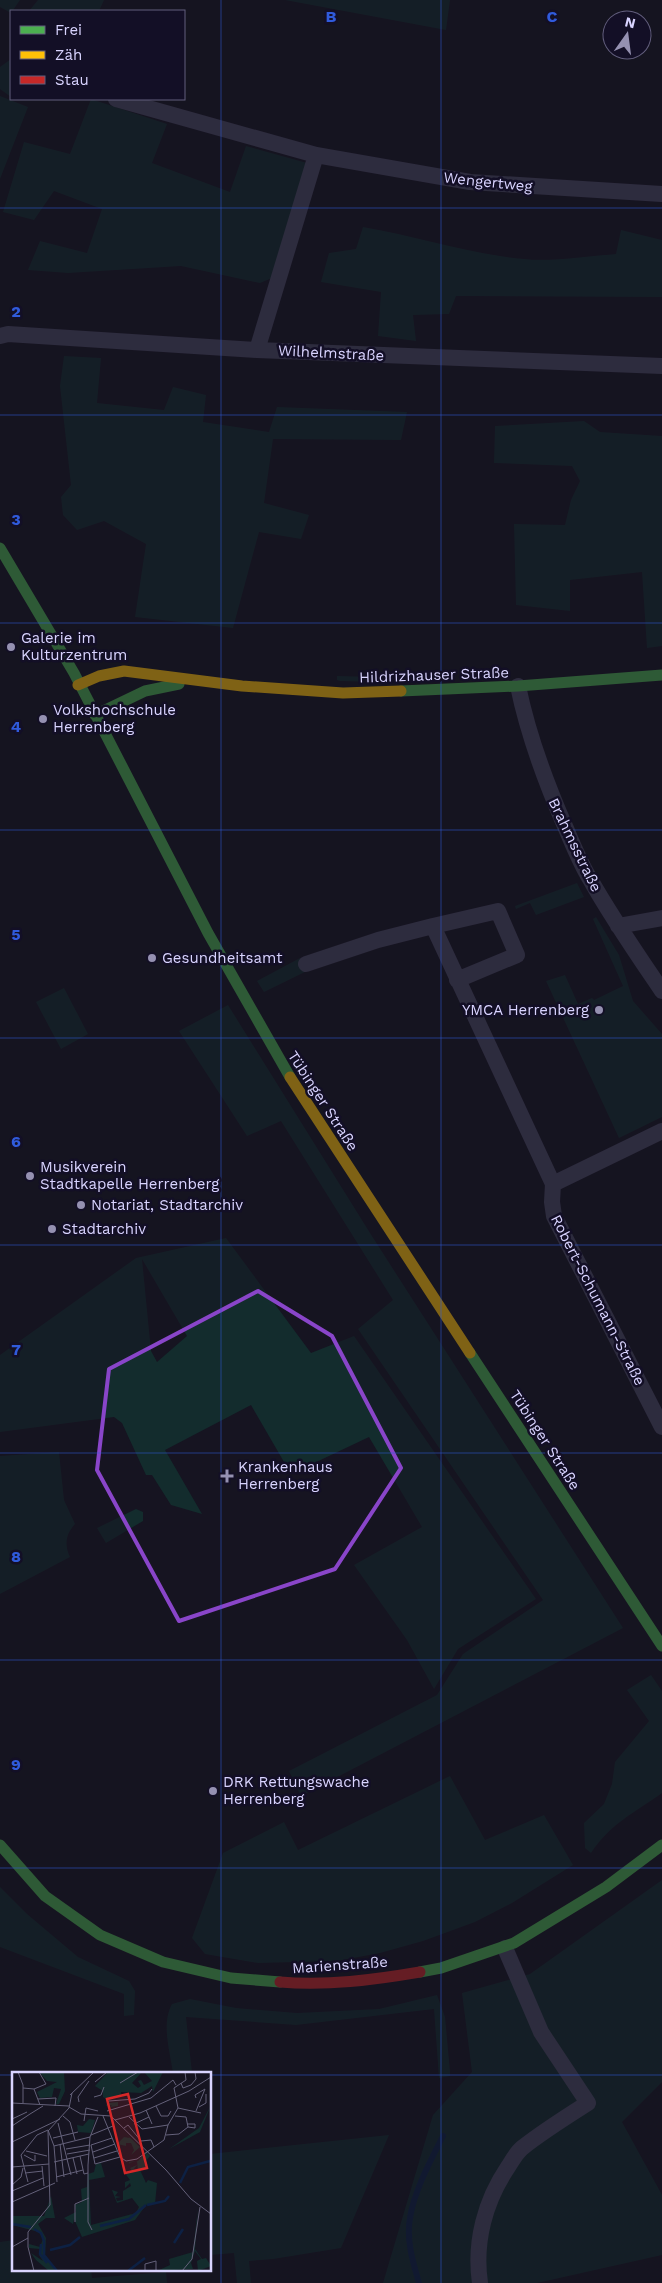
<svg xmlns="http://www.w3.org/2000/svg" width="662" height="2283" font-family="'Work Sans',sans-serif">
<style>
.green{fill:#132c2d;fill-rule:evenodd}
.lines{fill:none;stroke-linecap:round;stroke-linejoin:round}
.stream{stroke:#0d2144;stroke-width:6}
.street{stroke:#4a4962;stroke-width:16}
.fast{stroke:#4caf50;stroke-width:11}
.slow{stroke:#ffc107;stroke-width:11}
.jam{stroke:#c62828;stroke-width:11}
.marked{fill:none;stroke:#8945c9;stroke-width:4;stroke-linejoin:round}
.grid{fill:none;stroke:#305bdc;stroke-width:1;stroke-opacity:0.55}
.poi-dot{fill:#9591b1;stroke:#130f26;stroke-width:2}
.labels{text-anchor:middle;stroke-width:5;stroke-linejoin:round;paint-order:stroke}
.street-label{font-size:15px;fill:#d9d4ff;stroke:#130f26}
.poi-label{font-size:15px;fill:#d9d4ff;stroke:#130f26;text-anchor:start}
.inset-river{fill:none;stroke:#0d2144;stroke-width:2.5}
.inset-road{fill:none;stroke:#64617a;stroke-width:1}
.view{fill:#d62828;fill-opacity:0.15;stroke:#d62828;stroke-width:2.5}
.inset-edge{fill:none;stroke:#d9d4ff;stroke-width:2.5}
.grid-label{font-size:16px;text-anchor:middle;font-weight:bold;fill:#305bdc;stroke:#130f26;stroke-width:5;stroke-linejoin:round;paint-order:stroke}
</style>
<rect width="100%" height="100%" fill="#161421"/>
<!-- green -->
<path class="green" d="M0 0H20L11 13 0 7Z
M38 0H104L99 11H29Z
M285 0H450L446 30Z
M11 59V97L0 89V67Z
M0 96 28 107 0 179Z
M91 99 167 124 152 163 230 192 246 146 307 163 272 278 260 283 181 266 68 273 28 270 40 241 87 253 102 209 54 191 34 220 3 212 24 142 70 154Z
M363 227C417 236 469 254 524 259 549 262 589 256 616 254L621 230 662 240V297L456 296 449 314 413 315 416 341 378 336 381 292 321 282 329 253 356 249Z
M64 356 101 358 97 403 164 410 173 387 206 395 203 422 269 432 277 407 407 412 401 440 273 439 264 503 309 515 301 539 259 532 233 628 135 617 146 544 104 521 77 530 63 515 61 497 71 485 60 386Z
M584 421 600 432 662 436V646L647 648 642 572 570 580V611L516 605 514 524 565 525 571 500 580 481 572 466 494 463 495 426Z
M337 676 375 677 378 679 376 682 340 681 337 680Z
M577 883 584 897 536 915 530 903 516 909 515 906Z
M596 917 619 955 633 1001 662 1034V1117L619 1138 546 981 565 975 578 1004 592 998 594 1000 623 986 593 919Z
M300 958 307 971 264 992 257 981Z
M64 988 88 1034 61 1049 36 1002Z
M228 1005 370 1233 623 1628 301 1796 289 1771 437 1695 463 1654 543 1600 358 1329 393 1300 281 1121 247 1136 179 1031Z
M226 1238 311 1353 354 1336 536 1599 458 1649 434 1689 407 1640 354 1565 422 1527 369 1437 291 1474 251 1405 165 1450 202 1514 171 1505 152 1475H146L122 1423 114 1417 0 1432V1355L136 1258ZM142 1259 187 1336 157 1362 151 1351Z
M59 1452 64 1500 75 1524C66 1534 64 1544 70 1557L0 1594V1456Z
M136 1509 143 1512V1521L106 1543 97 1528Z
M651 1675 662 1691V1793C634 1813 610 1824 591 1853L585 1848 584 1823 604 1804 612 1784 615 1762 649 1721 627 1690Z
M450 1776 485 1840 544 1815 573 1865 512 1903 475 1922 423 1941 380 1953 337 1961 258 1963 205 1954 192 1938 223 1853 284 1822 298 1850Z
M662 1880V2082L622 2122 662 2195V2255L537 2283H383L433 2115 472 2072 462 1993 530 1974Z
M0 1887 27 1914 78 1957 129 1981 135 1991 134 2015 124 2016V1994L0 1947Z
M437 1995 445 2017 450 2071V2076L439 2078 434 2009 296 2025 186 2017 192 2073H173C170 2051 161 2024 172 2004L190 1999 236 2008 297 2013 379 2009Z
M389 2135 341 2248 273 2259 249 2261 251 2283H237L234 2253 210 2255V2154Z
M14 2240V2269H91L92 2278 166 2272 167 2283H0V2242Z"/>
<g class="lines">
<!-- stream -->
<path class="stream" d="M419 2283C413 2262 406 2240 410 2218 414 2191 431 2160 443 2136"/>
<!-- street -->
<path class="street" d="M116 99 316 155 470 182 662 194
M0 336 8 334 257 350 662 366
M257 350 316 155
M518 686C528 735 544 778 564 824 572 842 579 861 590 879 612 918 637 954 662 991
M433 926 498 911 517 955 457 980
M618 926 662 918
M306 964 378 940 433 926 553 1184 552 1202 554 1216 662 1427
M553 1184 662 1131
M480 2283C474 2242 485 2201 508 2167 512 2161 516 2153 522 2148 542 2132 566 2117 588 2103L541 2032 505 1948"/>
<!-- fast -->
<path class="fast" d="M0 548 74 673 208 933 290 1077
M401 691 518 686 662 675
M95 715 145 691 179 684
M470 1353 662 1646
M0 1845 45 1896 100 1935 163 1962 231 1978 280 1982
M420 1972 441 1968 514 1943 606 1887 662 1845"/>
<!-- slow -->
<path class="slow" d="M78 685 99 676 124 671 242 686 343 693 401 691
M290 1077 470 1353"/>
<!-- jam -->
<path class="jam" d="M280 1982C327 1986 373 1980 420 1972"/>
</g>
<!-- marked area -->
<path d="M0 0H662V2283H0ZM258 1291 332 1336 401 1468 335 1569 179 1621 97 1470 109 1369Z" fill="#161421" fill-opacity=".55" fill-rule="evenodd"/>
<path class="marked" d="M258 1291 332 1336 401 1468 335 1569 179 1621 97 1470 109 1369Z"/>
<!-- grid -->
<path class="grid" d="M221 0V2283M441 0V2283M0 208H662M0 415H662M0 623H662M0 830H662M0 1038H662M0 1245H662M0 1453H662M0 1660H662M0 1868H662M0 2075H14M210 2075H662"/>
<!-- markers -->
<g class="poi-dot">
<circle cx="11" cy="647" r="5"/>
<circle cx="43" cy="719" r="5"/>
<circle cx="152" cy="958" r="5"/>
<circle cx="599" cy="1010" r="5"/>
<circle cx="30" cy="1176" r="5"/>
<circle cx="81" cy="1205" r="5"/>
<circle cx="52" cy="1229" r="5"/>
<path d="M224.5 1468.5h5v5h5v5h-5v5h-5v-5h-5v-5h5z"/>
<circle cx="213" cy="1791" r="5"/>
</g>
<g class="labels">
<!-- street labels -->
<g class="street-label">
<text transform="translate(488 182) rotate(6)" y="5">Wengertweg</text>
<text transform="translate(331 353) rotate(3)" y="5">Wilhelmstraße</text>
<text transform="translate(434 675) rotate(-2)" y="5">Hildrizhauser Straße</text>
<text transform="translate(575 845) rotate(64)" y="5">Brahmsstraße</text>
<text transform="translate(323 1101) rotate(57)" y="5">Tübinger Straße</text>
<text transform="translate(598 1300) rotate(63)" y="5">Robert-Schumann-Straße</text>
<text transform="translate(545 1440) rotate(57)" y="5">Tübinger Straße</text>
<text transform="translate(340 1965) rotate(-4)" y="5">Marienstraße</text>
</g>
<!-- poi labels -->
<g class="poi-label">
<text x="21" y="643">Galerie im<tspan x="21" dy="17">Kulturzentrum</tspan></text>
<text x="53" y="715">Volkshochschule<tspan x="53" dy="17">Herrenberg</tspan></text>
<text x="162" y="963">Gesundheitsamt</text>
<text x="589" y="1015" text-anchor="end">YMCA Herrenberg</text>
<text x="40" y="1172">Musikverein<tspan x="40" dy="17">Stadtkapelle Herrenberg</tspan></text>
<text x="91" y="1210">Notariat, Stadtarchiv</text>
<text x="62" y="1234">Stadtarchiv</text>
<text x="238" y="1472">Krankenhaus<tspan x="238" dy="17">Herrenberg</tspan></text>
<text x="223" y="1787">DRK Rettungswache<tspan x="223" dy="17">Herrenberg</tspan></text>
</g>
</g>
<!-- overview -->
<g transform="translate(12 2072)">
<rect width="199" height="199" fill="#161421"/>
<path d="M27 0H52L53 19 47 32H44L49 17 42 16 40 25 28 26 25 20 45 10 35 9ZM96 0H130L120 11 126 16 129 14 126 9 129 8 132 13 140 9 132 0H151L141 20 140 14 129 21 109 20V24L99 25 97 31 106 30V34L98 35 100 33 94 34 96 28 91 25V19L83 14ZM199 33 188 60 157 77 187 56ZM77 47 83 48 79 61 66 60 65 53 71 54ZM110 58 128 75 119 83 122 78 119 71H114V74L105 72 112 65 118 66ZM134 80 138 84 132 91 135 94 128 98 134 111 136 108 145 111 143 132 134 133 123 148 70 165 62 147 61 152 52 146 64 140 63 133 70 130 69 117 75 115 76 102 82 100 84 92 89 91 93 105 77 108 79 153 124 141 127 135 120 126 105 131 100 118 106 120 103 124 109 125 104 126 105 129 111 128V119L119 114 118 111 113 116V110L118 108 112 100H121L118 96 125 93 121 98 126 99 125 89 117 91 118 93 117 90 126 89ZM39 124 43 146H34L26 152 34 166 33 184 46 199H37L24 188 19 181 31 189 27 183 28 177 17 176V172L28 175 31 167 27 160 0 153V144H32ZM186 135 183 177 190 187 194 186 199 194 186 199 185 189 189 187 183 179 179 191 181 197 145 199 158 193 157 187 181 180Z" fill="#132c2d"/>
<path class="inset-river" d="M168 111 176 95 198 89M135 133 153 129 157 124M0 152 19 155M88 154 117 147 134 133M22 157 29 161 32 169V183L45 199M162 171 171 157M29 172 28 182 35 191M38 178 58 173 68 165M116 199 133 186"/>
<path class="inset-road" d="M6 0 11 13V31M83 10 95 0M108 11 126 0M169 11 171 16 179 13 184 7 183 0M11 16 22 17 28 33M22 17 34 12 27 0M58 23 82 0M82 25 89 23 92 15M184 26 183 23 193 17 184 39M26 27 44 26 43 34M97 29 123 27 137 21 140 17M67 30 66 25 77 9M0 31 57 34M144 34 149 44H156L159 39M57 35 69 42 99 44 154 98 179 127 199 142M187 35 194 31V22M166 36 189 41M134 38 140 52M95 39 139 26 161 8 164 13M18 42 31 34M51 44 58 50 63 68M91 44 108 85 114 89 125 87 152 68 156 53 166 36 162 16 174 8 173 0M117 45 130 57 156 53M0 47 15 40M103 48 128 41 177 19 199 5M72 49 74 36 86 39M46 51 59 103M122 52 137 45M175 52H183V56L176 55M0 54 18 42M112 56 116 53 129 69 139 68 142 75M79 63 101 54M154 63 167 62 176 55 174 45 163 44M41 66 66 60M0 70 48 47M48 72 52 105M79 73 83 92 108 85M79 73 100 66M42 74 78 65M54 77 78 73M14 79 35 84M81 80 103 72M55 82 78 78M12 83 23 89V83M68 84 72 102 76 101M61 86 65 102M82 86 105 79M42 90 77 82M30 94 32 114M0 95 37 92M13 101 31 99M44 105 71 98M16 110 9 83 25 63 36 58 42 74 45 110M0 113 9 105 11 96M0 119 31 106M0 130 43 111M63 150V132L77 126M80 158 76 150V93L78 65 86 45M0 175 16 166M22 199 16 175V160L38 133 36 59 57 36 60 21M133 199V192L144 189V199M170 199 180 187 188 135"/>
<path class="view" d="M116 22 135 96 113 101 95 27Z"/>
<rect width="199" height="199" class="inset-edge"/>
</g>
<g class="grid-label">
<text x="331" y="22">B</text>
<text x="552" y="22">C</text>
<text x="16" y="317">2</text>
<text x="16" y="525">3</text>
<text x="16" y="732">4</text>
<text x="16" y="940">5</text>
<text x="16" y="1147">6</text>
<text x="16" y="1355">7</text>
<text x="16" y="1562">8</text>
<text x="16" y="1770">9</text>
</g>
<!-- legend -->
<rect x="10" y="10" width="175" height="90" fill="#130f26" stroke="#625e7d"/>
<rect x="20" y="26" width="25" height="8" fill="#4caf50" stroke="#625e7d"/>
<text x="55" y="35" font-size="15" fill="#d9d4ff">Frei</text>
<rect x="20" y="51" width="25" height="8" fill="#ffc107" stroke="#625e7d"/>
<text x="55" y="60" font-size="15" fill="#d9d4ff">Zäh</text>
<rect x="20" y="76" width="25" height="8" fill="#c62828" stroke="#625e7d"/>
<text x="55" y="85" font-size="15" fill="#d9d4ff">Stau</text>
<!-- north arrow -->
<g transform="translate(627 35) rotate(14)"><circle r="24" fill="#130f26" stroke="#625e7d"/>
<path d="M0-4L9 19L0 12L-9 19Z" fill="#9591b1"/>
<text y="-8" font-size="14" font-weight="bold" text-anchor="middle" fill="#d9d4ff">N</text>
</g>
</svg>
